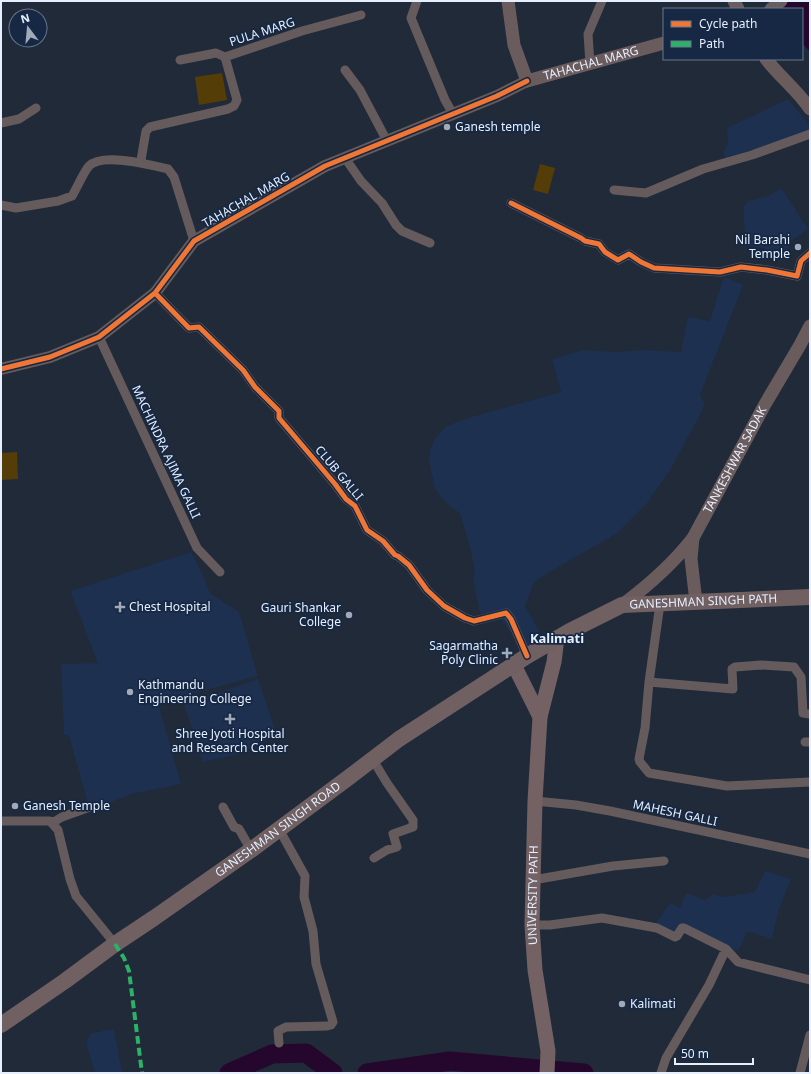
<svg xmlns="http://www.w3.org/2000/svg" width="811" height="1074" font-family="'Noto Sans',sans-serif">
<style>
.built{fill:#1d304f}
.green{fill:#553d08}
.water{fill:#25072e}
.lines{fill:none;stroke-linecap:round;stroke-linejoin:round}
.river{stroke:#25072e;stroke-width:19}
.minor{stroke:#655a5c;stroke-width:9}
.tertiary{stroke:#655a5c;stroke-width:12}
.secondary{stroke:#6a5b5d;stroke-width:13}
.primary{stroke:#736163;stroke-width:15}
.trunk{stroke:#706062;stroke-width:16}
.quiet{stroke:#2db169;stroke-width:4;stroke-dasharray:8 4;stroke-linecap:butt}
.cycleway-casing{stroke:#162843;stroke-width:8}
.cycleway{stroke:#f07635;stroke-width:5}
.poi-dot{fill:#a0aab9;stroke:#162843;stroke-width:1.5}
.labels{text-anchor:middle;stroke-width:3.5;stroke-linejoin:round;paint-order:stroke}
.street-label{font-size:12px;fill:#e5effe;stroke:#162843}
.poi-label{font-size:12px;fill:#e5effe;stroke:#162843;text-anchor:start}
.neighbourhood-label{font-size:13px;font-weight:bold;fill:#e5effe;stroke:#162843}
</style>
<rect width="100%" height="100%" fill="#202a38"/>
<!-- built -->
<path class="built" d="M788 99 810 126V132L727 161 723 152 728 144 727 128Z
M782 189 808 229 791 241 786 260 764 257 765 248 747 246 744 222V206L748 201 769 196 775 191Z
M724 276 743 285 700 395 705 405 672 467 647 503 616 534 551 571 534 582 525 606 545 642 527 656 496 612 480 614 473 578 475 572 471 552 460 513 451 507 441 497 435 488 432 475 429 461 430 451 434 440 446 426 468 418 561 392 552 359 583 350 617 352 642 350 681 352 688 317 710 321Z
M191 552 202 573 210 593 239 612 258 676 158 703 181 784 131 794 90 811 69 736 64 735 61 664 98 663 70 591Z
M258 679 277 735 242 753 203 762 184 704Z
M765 871 791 879 778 912 772 939 747 931 739 950H731L684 926 676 935 654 926 670 903 680 908 686 893 706 900 712 894 724 897 755 892Z
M114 1029 122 1073H95L86 1042 91 1033Z"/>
<!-- green -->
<path class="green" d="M222 73 227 100 199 105 195 77Z
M540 164 555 168 548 194 533 190Z
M17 452 18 479 1 480V453Z"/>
<!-- water -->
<path class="water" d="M778 1H810V51L802 44V9H781Z"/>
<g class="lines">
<!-- river -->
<path class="river" d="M229 1073 272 1054 306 1053 333 1073
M367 1073 450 1061 584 1073"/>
<!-- minor -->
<path class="minor" d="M417 1 411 18 445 100 453 114
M180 60 216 53 225 57
M590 64 588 34 602 1
M345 70 360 90 387 141
M1 123 19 119 36 108
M345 158 361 181 382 203 396 225 402 231 430 243
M143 163 141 160 146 131 150 127 228 109 234 106 237 100 225 57 302 31 361 15
M614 190 646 193 703 169 752 155 810 134
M511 203 581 238 585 241 599 244 605 252 618 260 629 254 641 262 654 268 720 272 741 267 767 270 797 276 801 261 810 253
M1 205 16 208 58 201 72 196C77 188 83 173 89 166 102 152 151 165 168 169L174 177 194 241
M155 293 189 328 199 327 243 370 255 387 279 411V418L335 484 346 499 355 506 367 530 383 541 395 555 398 556 409 565 427 590 444 606 465 618 474 621 506 613 511 619 527 656
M99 337 197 548 220 572
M660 604 649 682 645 728 639 759 640 762 649 773 727 786 810 782
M649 682 733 689 732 669 735 667 761 665 794 667 801 677 803 713 810 714
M805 742H810
M373 760 387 783 413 820V827L393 834 397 847 387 850 374 858
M535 801 576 805 610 811 810 854
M223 807 234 827 239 829 251 850
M1 821H50L58 830 70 879 76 896 115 944
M52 823 62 817 90 807
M533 880 613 866 664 861
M532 925H550L602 918 657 928 675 937 677 936 682 928H684L726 949 738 962 810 980
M279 1043 278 1031 286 1027 327 1026 331 1025 333 1022 316 964 313 931 304 897 305 876 279 829
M661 1073 666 1058 709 985 726 949
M800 1073 810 1035"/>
<!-- tertiary -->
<path class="tertiary" d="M1 369 50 357 99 337 155 293 194 241 325 166 497 96 527 81"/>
<!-- secondary -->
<g class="secondary">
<path id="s1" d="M508 1 514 45 527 81 664 43"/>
<path d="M734 1 738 9"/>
<path d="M771 9 781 1"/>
<path d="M766 59C780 77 798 91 810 109"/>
<path id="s2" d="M696 602 691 559 693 538 764 406 800 345 810 326"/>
<path d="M622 605C649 585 672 565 693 538"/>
</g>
<!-- primary -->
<g class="primary">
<path d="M514 665 540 717"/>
<path id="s3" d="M547 1073 548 1051 535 970 532 925 535 801 540 717 554 662 557 638"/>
</g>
<!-- trunk -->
<path class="trunk" id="s4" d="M1 1025 65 981 115 944 154 918 251 850 348 778 399 739 527 656 570 631 622 605 810 597"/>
<!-- quiet -->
<path class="quiet" d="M115 944 124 958 129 971 142 1073"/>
<defs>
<path id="cycleway" d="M511 203 581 238 585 241 599 244 605 252 618 260 629 254 641 262 654 268 720 272 741 267 767 270 797 276 801 261 810 253
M155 293 189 328 199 327 243 370 255 387 279 411V418L335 484 346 499 355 506 367 530 383 541 395 555 398 556 409 565 427 590 444 606 465 618 474 621 506 613 511 619 527 656
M1 369 50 357 99 337 155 293 194 241 325 166 497 96 527 81"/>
</defs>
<!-- cycleway casing -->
<use href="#cycleway" class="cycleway-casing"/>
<!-- cycleway -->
<use href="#cycleway" class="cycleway"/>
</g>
<!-- markers -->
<g class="poi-dot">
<circle cx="447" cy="127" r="4"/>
<circle cx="798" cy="247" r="4"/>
<path d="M118 601h4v4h4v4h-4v4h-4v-4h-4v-4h4z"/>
<circle cx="349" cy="615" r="4"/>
<path d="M505 647h4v4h4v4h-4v4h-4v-4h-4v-4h4z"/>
<circle cx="130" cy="692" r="4"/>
<path d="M228 713h4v4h4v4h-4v4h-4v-4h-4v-4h4z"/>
<circle cx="15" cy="806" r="4"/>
<circle cx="622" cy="1004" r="4"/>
</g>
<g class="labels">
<!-- street labels -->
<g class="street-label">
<text transform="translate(262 32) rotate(-18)" y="4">PULA MARG</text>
<text dy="4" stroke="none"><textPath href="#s1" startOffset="149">TAHACHAL MARG</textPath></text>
<text transform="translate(246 200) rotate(-30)" y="4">TAHACHAL MARG</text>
<text transform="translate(166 452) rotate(65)" y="4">MACHINDRA AJIMA GALLI</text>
<text dy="4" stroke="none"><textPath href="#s2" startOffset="153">TANKESHWAR SADAK</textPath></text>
<text transform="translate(339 473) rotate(50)" y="4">CLUB GALLI</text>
<text dy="4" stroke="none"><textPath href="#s4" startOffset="832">GANESHMAN SINGH PATH</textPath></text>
<text transform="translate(675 813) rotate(12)" y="4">MAHESH GALLI</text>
<text dy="4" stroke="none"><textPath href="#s4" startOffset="339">GANESHMAN SINGH ROAD</textPath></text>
<text dy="4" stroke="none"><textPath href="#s3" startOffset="179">UNIVERSITY PATH</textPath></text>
</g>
<!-- poi labels -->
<g class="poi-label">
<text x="455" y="131">Ganesh temple</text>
<text x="790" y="244" text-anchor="end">Nil Barahi<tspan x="790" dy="14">Temple</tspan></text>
<text x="129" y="611">Chest Hospital</text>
<text x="341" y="612" text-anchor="end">Gauri Shankar<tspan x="341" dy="14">College</tspan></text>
<text x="498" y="650" text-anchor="end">Sagarmatha<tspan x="498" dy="14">Poly Clinic</tspan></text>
<text x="138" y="689">Kathmandu<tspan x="138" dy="14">Engineering College</tspan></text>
<text x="230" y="738" text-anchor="middle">Shree Jyoti Hospital<tspan x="230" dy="14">and Research Center</tspan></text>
<text x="23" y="810">Ganesh Temple</text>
<text x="630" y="1008">Kalimati</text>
</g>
<!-- neighbourhood labels -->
<g class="neighbourhood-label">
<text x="557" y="643">Kalimati</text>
</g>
</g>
<!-- border -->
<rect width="811" height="1074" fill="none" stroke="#e5effe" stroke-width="4"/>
<!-- legend -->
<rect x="663" y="8" width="140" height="52" fill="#162843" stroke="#69788e"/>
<rect x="671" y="21" width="20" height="6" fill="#f07635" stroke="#69788e"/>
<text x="699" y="28" font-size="12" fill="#e5effe">Cycle path</text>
<rect x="671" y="41" width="20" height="6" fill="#2db169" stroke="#69788e"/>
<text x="699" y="48" font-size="12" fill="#e5effe">Path</text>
<!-- north arrow -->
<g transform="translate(28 28) rotate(344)"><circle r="19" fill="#162843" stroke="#69788e"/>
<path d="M0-3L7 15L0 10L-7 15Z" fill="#a0aab9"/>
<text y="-6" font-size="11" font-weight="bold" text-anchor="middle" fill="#e5effe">N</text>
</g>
<!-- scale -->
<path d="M675 1058v6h78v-6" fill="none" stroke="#e5effe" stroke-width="2"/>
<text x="681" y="1058" font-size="12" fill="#e5effe" stroke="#162843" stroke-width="3" paint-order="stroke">50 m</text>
</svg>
